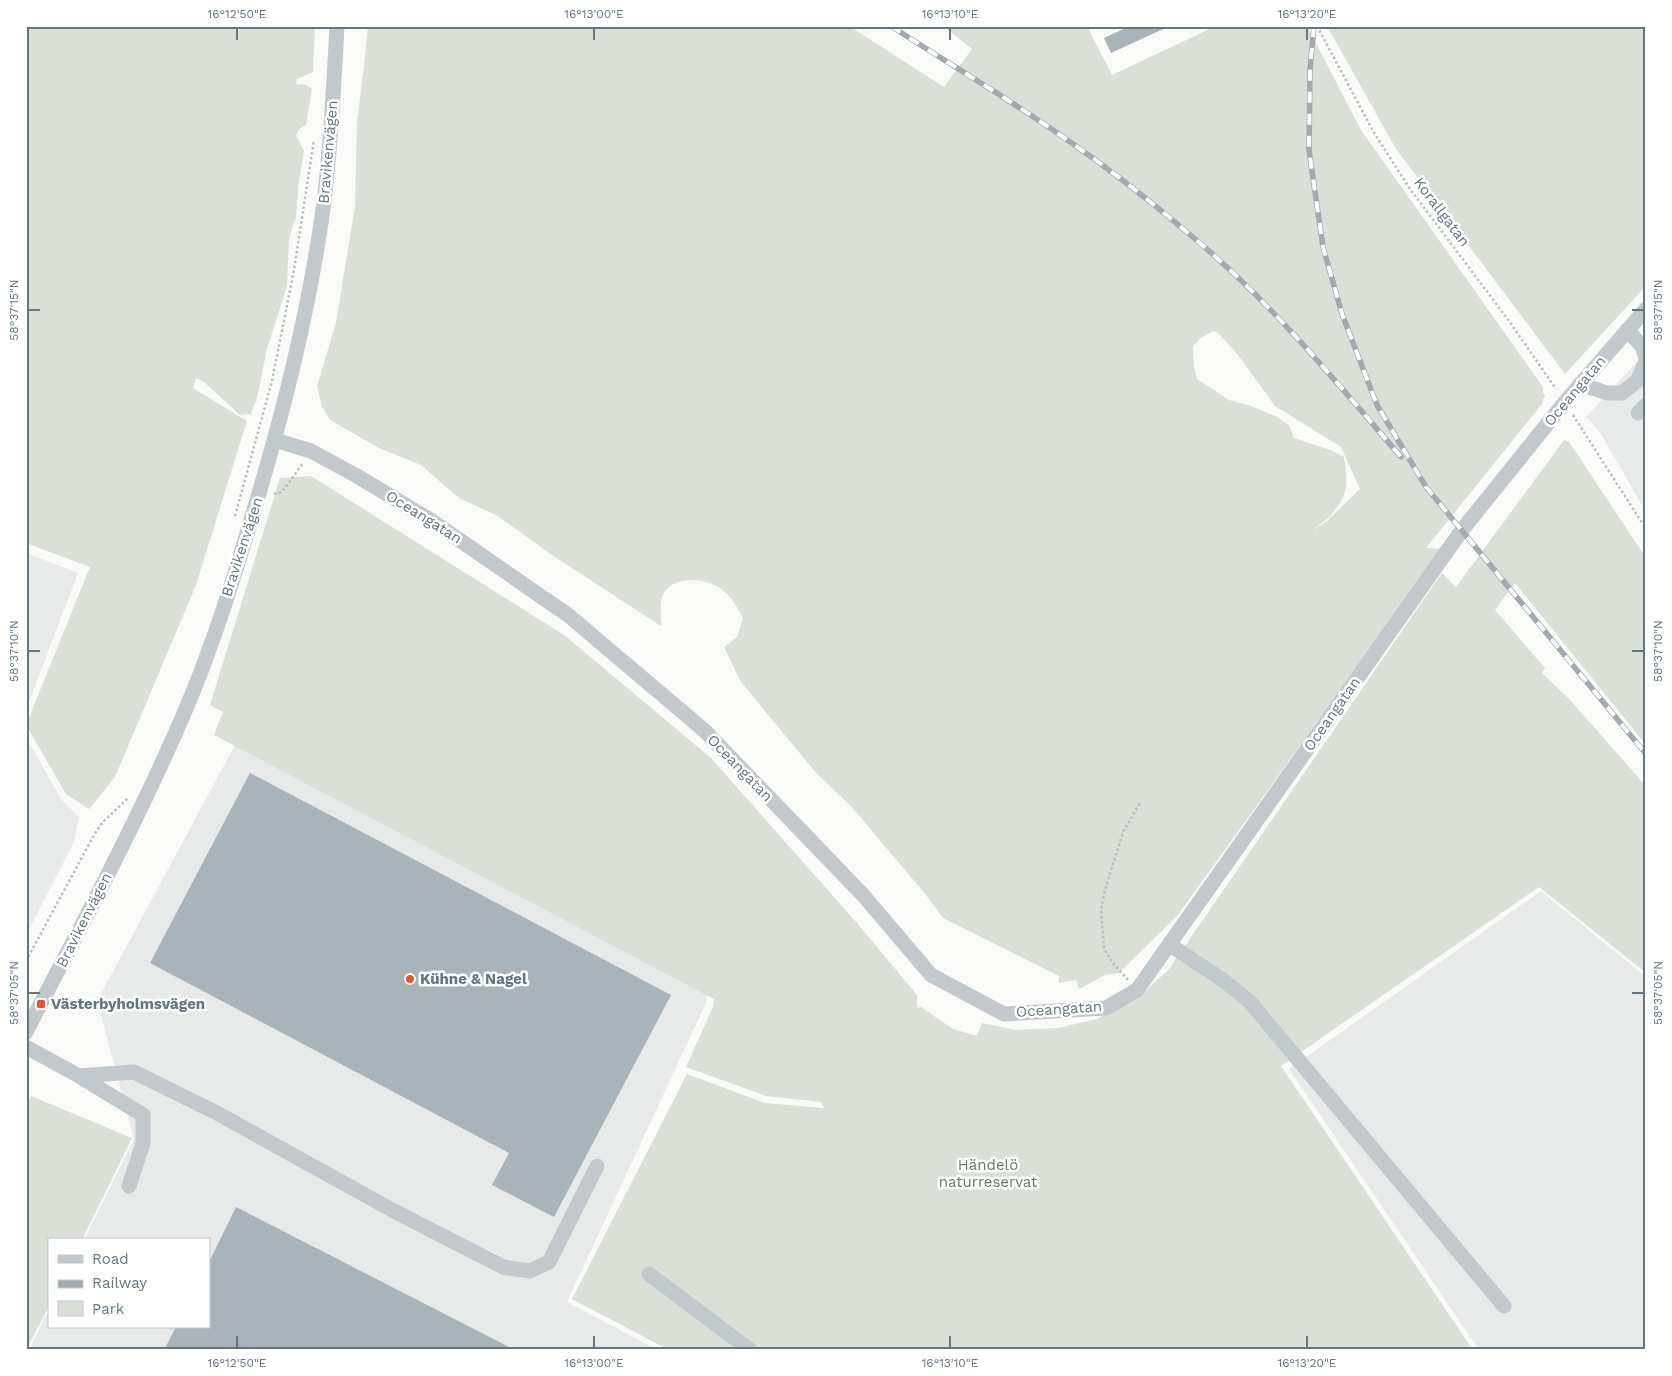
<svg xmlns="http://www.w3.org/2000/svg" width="1672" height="1376" font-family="'Work Sans',sans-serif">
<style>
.built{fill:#e8e9e9}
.green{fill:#dadfd7;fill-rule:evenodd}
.building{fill:#aab3b9}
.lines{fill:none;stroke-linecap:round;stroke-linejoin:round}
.path{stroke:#bbbfc2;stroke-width:2.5;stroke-dasharray:2.5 2.5;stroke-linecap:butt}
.minor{stroke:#c3c8cc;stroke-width:15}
.rail-casing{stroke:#a2aab0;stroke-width:5.5}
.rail{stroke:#fff;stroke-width:4;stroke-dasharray:11;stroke-linecap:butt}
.ticks{fill:none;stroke:#657683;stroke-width:2}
.poi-dot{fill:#e4572e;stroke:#fff;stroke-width:2}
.labels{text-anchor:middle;stroke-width:5;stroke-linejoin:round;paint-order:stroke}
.street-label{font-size:15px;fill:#657683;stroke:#fff}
.poi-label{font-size:15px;font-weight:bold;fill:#657683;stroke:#fff;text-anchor:start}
.park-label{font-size:15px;fill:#687a64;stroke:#fff}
.neatline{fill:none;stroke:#657683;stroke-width:2}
.ticks-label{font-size:12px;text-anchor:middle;fill:#657683}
</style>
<rect width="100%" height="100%" fill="#fafaf8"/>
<!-- built -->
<path class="built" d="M1646 352V512L1601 434 1586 417Z
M26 553 78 573 26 710Z
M242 732 713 972 705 1005 567 1302 657 1350H29L49 1309V1327H209V1240H84L134 1139 97 1001Z
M26 737 61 799 79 817 74 842 26 935Z
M1541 891 1646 977V1350H1479L1289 1069Z"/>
<!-- green -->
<path class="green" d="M26 26H315L313 72 297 79 296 84 306 85 312 89 306 125 299 129 296 135 304 151 299 180 296 217 289 238 287 286 267 349 257 398 251 414 240 415 203 381 196 378 193 388 247 421 196 585 115 777 89 809 66 794 26 725 90 567 26 543Z
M368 26H849L944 87 972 49 943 26H1087L1112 75 1216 26H1307L1361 130 1543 387V392L1545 396 1543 400 1542 404 1426 548 1442 549 1177 916 1119 973 1105 975 1079 989 1076 980 1058 983 1059 976 943 918 926 895 851 806 817 774 741 682 724 647 737 637 743 618C738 609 733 599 725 592 711 578 673 573 663 595 659 605 662 615 661 626L552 555 496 515 459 498 421 465 379 448 330 420 322 407 317 386 336 323 355 206 357 123 365 57ZM1214 331 1219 334 1238 355 1275 406 1341 447 1360 489 1327 521 1314 530C1317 526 1326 521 1331 515 1349 494 1348 483 1344 457L1330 450 1294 438 1289 425 1275 416 1251 406 1229 400 1197 379 1194 366 1193 346 1202 337Z
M1327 26H1646V286L1565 374 1396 149Z
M1564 440 1569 442 1646 558V745L1515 583 1495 610 1545 668 1542 673 1570 700 1646 786V973L1539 887 1281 1066 1473 1350H669L572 1299 687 1074 765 1103 824 1108 821 1102 766 1096 686 1067 713 1007 714 999 214 735 223 712 210 705 280 478 311 476 564 635 711 758 857 923 917 995V1008L921 1007 953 1029 977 1036 982 1023 1016 1030 1058 1028 1097 1019 1140 996 1169 969 1442 573 1456 587Z
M31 1096 132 1138 82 1240H49V1306L26 1350V1105Z"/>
<!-- building -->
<path class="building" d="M1130 26H1170L1111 53 1104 38Z
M250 773 671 995 554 1217 492 1185 509 1153 150 963Z
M236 1207 515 1350H164L176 1327H209V1262Z"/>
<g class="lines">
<!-- path -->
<path class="path" d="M1317 26 1373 131 1410 189 1509 321 1556 389
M1573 415 1646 529
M274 494 282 492 303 463
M235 516 272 381 294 270 314 140
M26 961 94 835 102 823 128 798
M1128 980 1112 962 1104 949 1101 910 1105 890 1123 832 1140 803"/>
<!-- minor -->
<path class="minor" d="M1627 330 1642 346 1646 358
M1580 384 1607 393H1622L1638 380 1646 361
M1638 413 1646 405
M275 440 311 451 357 476 432 521 568 615 705 731 863 895 931 975 1004 1014 1106 1008 1137 990 1462 530 1565 402 1646 309
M1170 945 1223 980 1250 1002 1504 1306
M26 1032C81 926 138 821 185 711 210 653 230 591 248 530 281 422 309 314 324 202 331 144 334 85 337 26
M26 1047 79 1076 134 1072 215 1112 394 1211 503 1267 530 1271 549 1262 597 1166
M79 1076 143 1115V1143L129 1186
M649 1274 750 1350"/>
<defs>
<path id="rail" d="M891 26C949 64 1009 99 1066 139 1108 168 1149 200 1188 233 1268 299 1334 379 1401 457
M1314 26 1310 69 1309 150 1323 247 1342 314 1377 405 1426 487 1646 754"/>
</defs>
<!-- rail casing -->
<use href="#rail" class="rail-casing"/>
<!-- rail -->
<use href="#rail" class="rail"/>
</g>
<!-- ticks -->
<path class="ticks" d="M237 28V40M594 28V40M950 28V40M1307 28V40M28 310H40M1632 310H1644M28 651H40M1632 651H1644M28 993H40M1632 993H1644M237 1336V1348M594 1336V1348M950 1336V1348M1307 1336V1348"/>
<!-- markers -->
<g class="poi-dot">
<circle cx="410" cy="979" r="5"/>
<rect x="36" y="999" width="10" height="10" rx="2.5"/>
</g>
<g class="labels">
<!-- street labels -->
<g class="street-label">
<text transform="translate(328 152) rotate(-85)" y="5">Bravikenvägen</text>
<text transform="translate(1442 212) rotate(53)" y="5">Korallgatan</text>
<text transform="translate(1575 391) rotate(-50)" y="5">Oceangatan</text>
<text transform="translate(424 517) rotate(32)" y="5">Oceangatan</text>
<text transform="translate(242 547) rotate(-72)" y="5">Bravikenvägen</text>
<text transform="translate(1332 714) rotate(-55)" y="5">Oceangatan</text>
<text transform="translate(740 768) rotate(46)" y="5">Oceangatan</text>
<text transform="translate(84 920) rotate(-63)" y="5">Bravikenvägen</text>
<text transform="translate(1059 1009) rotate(-4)" y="5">Oceangatan</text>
</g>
<!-- poi labels -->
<g class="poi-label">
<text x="420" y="984">Kühne &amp; Nagel</text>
<text x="51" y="1009">Västerbyholmsvägen</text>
</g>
<!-- park labels -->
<g class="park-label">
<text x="988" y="1170">Händelö<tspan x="988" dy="17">naturreservat</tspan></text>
</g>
</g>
<!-- border -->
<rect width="1672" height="1376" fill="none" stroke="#ffffff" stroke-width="55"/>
<!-- legend -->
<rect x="48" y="1238" width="162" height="90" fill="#ffffff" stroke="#c1c8cd"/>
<rect x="58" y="1255" width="25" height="8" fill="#c3c8cc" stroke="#c1c8cd"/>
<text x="92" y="1264" font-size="15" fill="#657683">Road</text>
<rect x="58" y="1280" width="25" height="8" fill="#a2aab0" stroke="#c1c8cd"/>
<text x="92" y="1288" font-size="15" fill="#657683">Railway</text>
<rect x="58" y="1301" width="25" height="15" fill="#dadfd7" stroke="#c1c8cd"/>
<text x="92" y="1314" font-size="15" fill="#657683">Park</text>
<rect x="28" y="28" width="1616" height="1320" class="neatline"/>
<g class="ticks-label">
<text x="237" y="18">16°12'50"E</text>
<text x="594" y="18">16°13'00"E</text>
<text x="950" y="18">16°13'10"E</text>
<text x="1307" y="18">16°13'20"E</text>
<text transform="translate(14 310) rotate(-90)" y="4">58°37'15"N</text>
<text transform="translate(1658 310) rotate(-90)" y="4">58°37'15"N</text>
<text transform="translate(14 651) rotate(-90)" y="4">58°37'10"N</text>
<text transform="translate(1658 651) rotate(-90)" y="4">58°37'10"N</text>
<text transform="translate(14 993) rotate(-90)" y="4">58°37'05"N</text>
<text transform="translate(1658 993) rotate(-90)" y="4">58°37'05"N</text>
<text x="237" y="1367">16°12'50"E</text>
<text x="594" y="1367">16°13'00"E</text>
<text x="950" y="1367">16°13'10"E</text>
<text x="1307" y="1367">16°13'20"E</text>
</g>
</svg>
